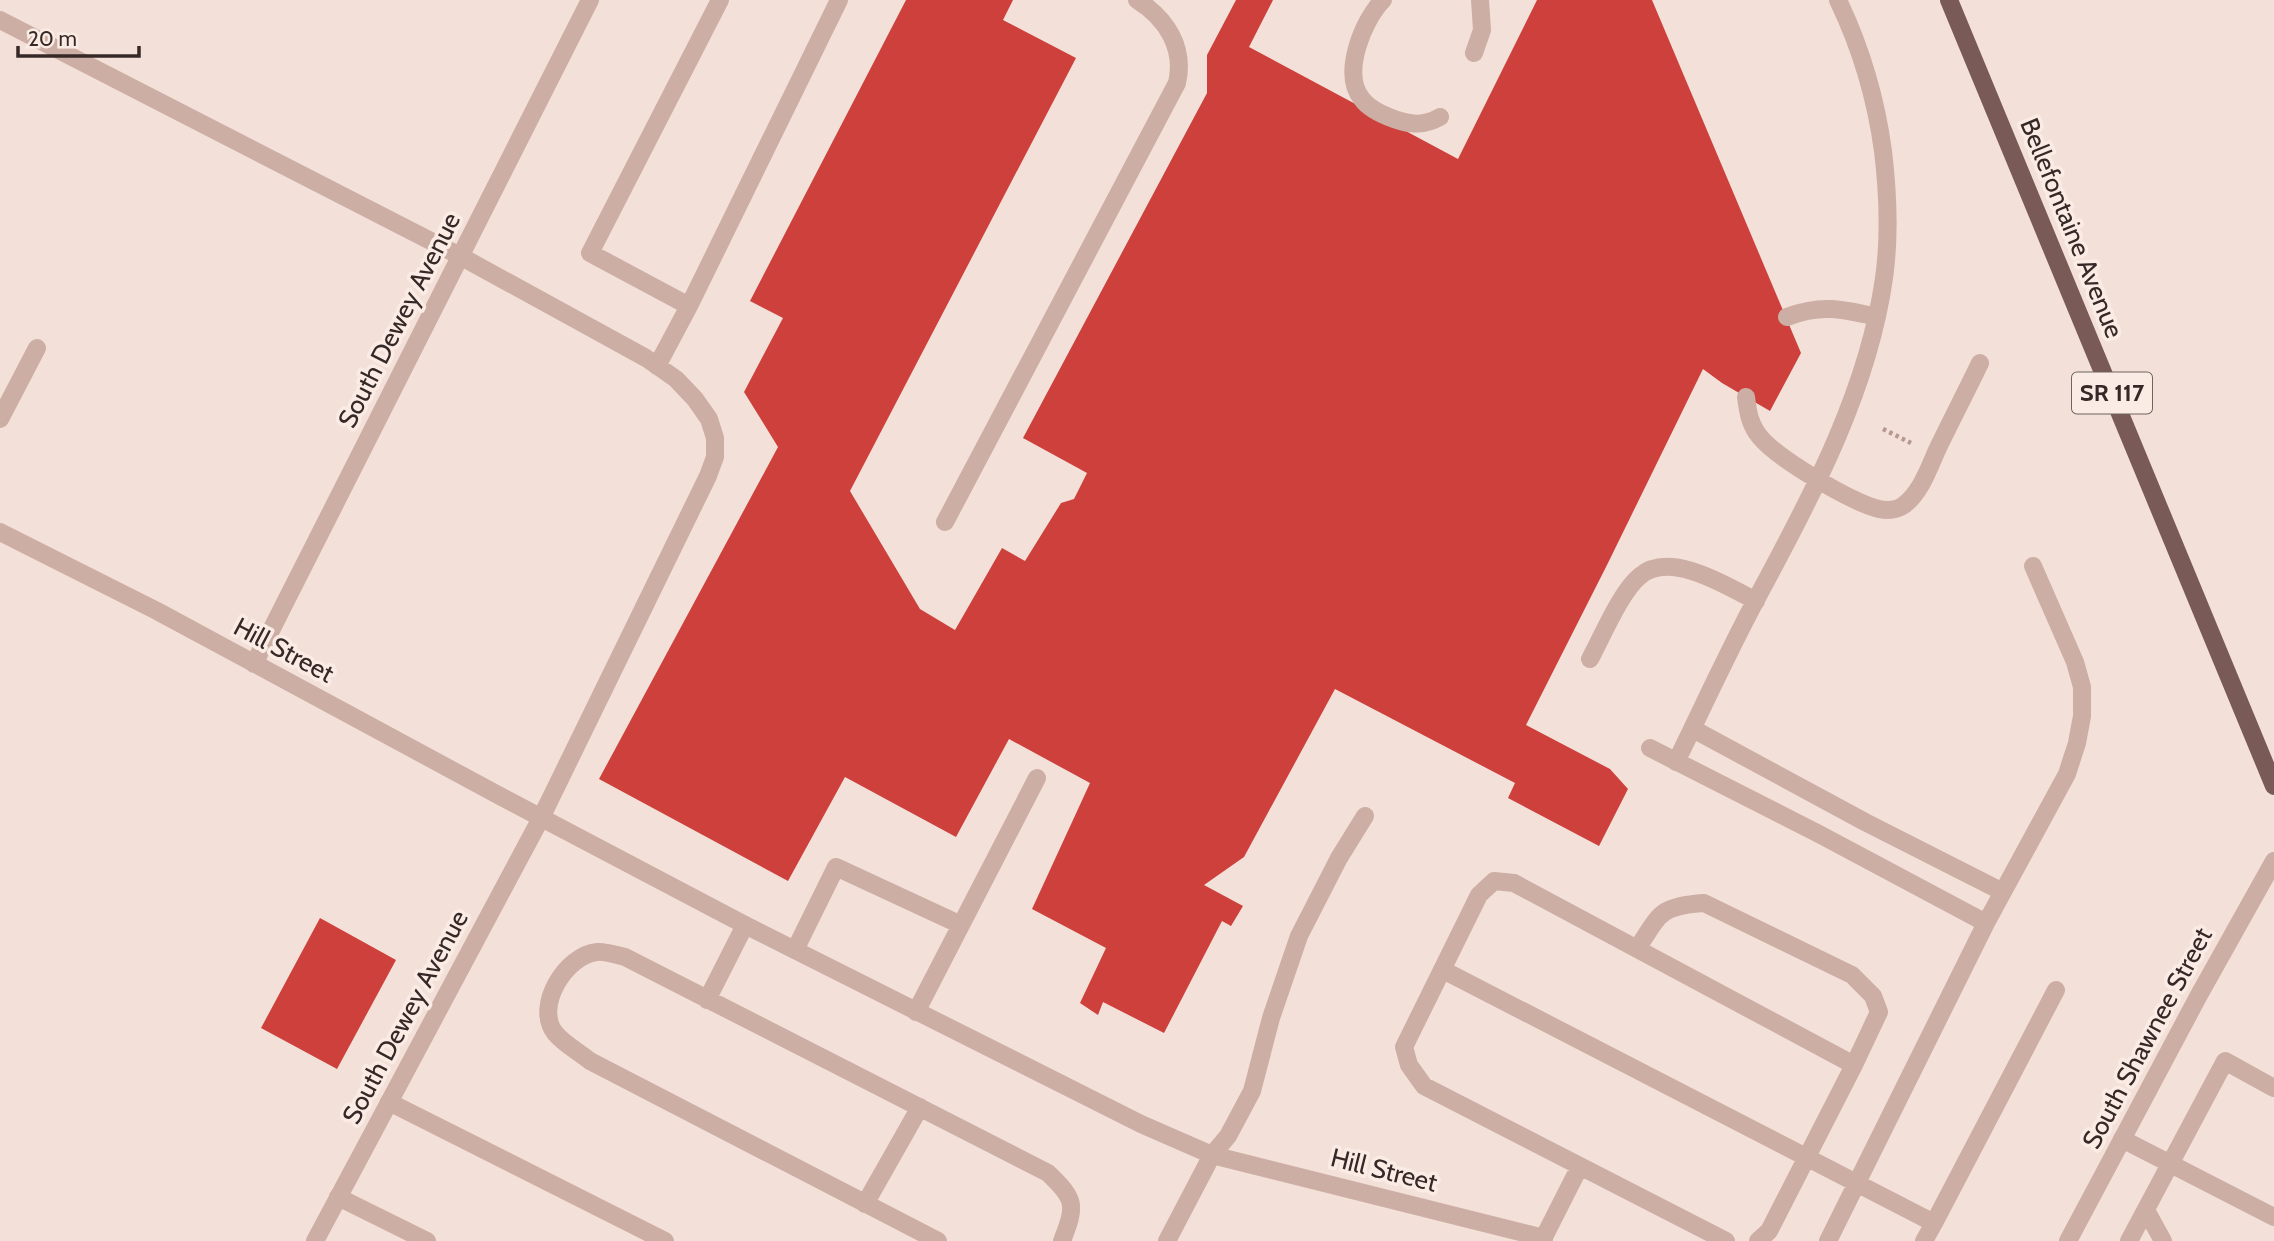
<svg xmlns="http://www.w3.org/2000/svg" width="2274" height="1241" font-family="Cabin,sans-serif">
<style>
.building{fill:#cd403c}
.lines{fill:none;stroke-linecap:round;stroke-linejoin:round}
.path{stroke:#b7978e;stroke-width:4.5;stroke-dasharray:3.5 3.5;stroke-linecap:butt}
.service{stroke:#ccaea4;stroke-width:18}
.minor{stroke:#ccaea4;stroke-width:18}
.primary{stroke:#7a5a56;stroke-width:18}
.labels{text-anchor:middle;stroke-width:7;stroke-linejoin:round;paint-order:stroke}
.shield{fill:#faece5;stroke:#71635f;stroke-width:2}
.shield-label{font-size:24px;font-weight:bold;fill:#362826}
.street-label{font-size:26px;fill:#362826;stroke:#faece5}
</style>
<rect width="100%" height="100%" fill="#f3e1d9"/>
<!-- building -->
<path class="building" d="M906 0H1013L1003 20 1076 58 850 491 920 609 955 630 1002 548 1025 561 1061 503 1074 499 1087 473 1023 438 1207 93V55L1236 0H1273L1249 47 1458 159 1537 0H1652L1801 353 1770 411 1722 383 1703 369 1608 563 1526 725 1610 769 1628 789 1599 846 1508 798 1515 783 1335 689 1244 857 1204 885 1243 906 1231 926 1222 921 1164 1033 1103 1002 1098 1015 1080 1003 1106 948 1032 909 1090 783 1009 739 956 837 845 777 788 881 599 779 778 447 744 392 783 318 750 301Z
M320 918 396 960 337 1069 261 1028Z"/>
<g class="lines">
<!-- path -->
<path class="path" d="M1883 429 1911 443"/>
<!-- service -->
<path class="service" d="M1383 0C1363 20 1341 74 1362 99 1369 109 1383 115 1394 119 1411 125 1424 126 1440 117
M0 20 460 256 646 358 676 379 695 399 709 419 715 438V457L708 476 541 818
M1474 53 1482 30 1480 0
M689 306 839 0
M1787 317C1821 304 1842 309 1877 317
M657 366 689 306 590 253 720 0
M1746 397C1748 413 1750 425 1760 437 1778 459 1851 502 1879 509 1888 511 1897 510 1904 505 1921 492 1929 468 1937 450 1951 421 1966 392 1980 363
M0 419 37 348
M945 522 1177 83C1185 48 1167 19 1137 0
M1590 659C1602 637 1621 591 1640 576 1670 550 1727 586 1756 601
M1693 729 1865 822 2003 892
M1650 748 1819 834 1986 923
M1676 762C1700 713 1723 663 1748 615 1804 509 1867 399 1884 278 1890 236 1888 193 1883 151 1876 99 1861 48 1838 0
M1637 949C1660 914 1659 906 1704 903L1852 975 1873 996 1879 1012 1854 1065
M795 950 836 867 961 925
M1443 970 1934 1223 1924 1241
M707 1000 745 925
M916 1012 1037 778
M389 1102 665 1241
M2122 1139 2274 1217
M1212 1155 1228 1136 1252 1091 1271 1018 1299 936 1339 858 1365 816
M338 1197 427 1241
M865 1204 920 1107
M2146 1210 2163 1241
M1934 1223 2056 990
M938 1241 590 1061C579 1052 564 1044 555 1033 534 1006 566 955 597 952 605 951 616 955 625 957L1048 1173C1076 1200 1076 1205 1062 1241
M1542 1241 1580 1166
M1726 1241 1424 1086 1409 1065 1404 1047 1479 895 1494 881 1514 883 1854 1065 1769 1231 1758 1241
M1828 1241 1986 923 2067 774 2077 743 2082 716V687L2075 662 2033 566
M2129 1241 2225 1061 2274 1088"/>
<!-- minor -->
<path class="minor" d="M0 532 157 611 500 796 745 925 1141 1124 1212 1155 1544 1238
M254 664 590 0
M315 1241 541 818
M1167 1241 1212 1155
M2068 1241 2199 995 2274 861"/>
<!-- primary -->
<path class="primary" d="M1949 0 2274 786"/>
</g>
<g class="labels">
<!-- shield labels -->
<rect class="shield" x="2072" y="372.5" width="80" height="41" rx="5"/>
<g class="shield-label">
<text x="2112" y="401">SR 117</text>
</g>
<!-- street labels -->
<g class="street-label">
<text transform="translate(2072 228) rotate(68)" y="9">Bellefontaine Avenue</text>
<text transform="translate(399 320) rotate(-63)" y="9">South Dewey Avenue</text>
<text transform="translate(284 650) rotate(28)" y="9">Hill Street</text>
<text transform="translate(405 1017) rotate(-62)" y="9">South Dewey Avenue</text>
<text transform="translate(2147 1038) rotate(-62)" y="9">South Shawnee Street</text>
<text transform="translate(1384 1170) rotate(14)" y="9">Hill Street</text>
</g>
</g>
<!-- scale -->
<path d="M18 46v10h121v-10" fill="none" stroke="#362826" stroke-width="3.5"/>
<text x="28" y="46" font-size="21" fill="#362826" stroke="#faece5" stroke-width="5" paint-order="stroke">20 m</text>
</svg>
